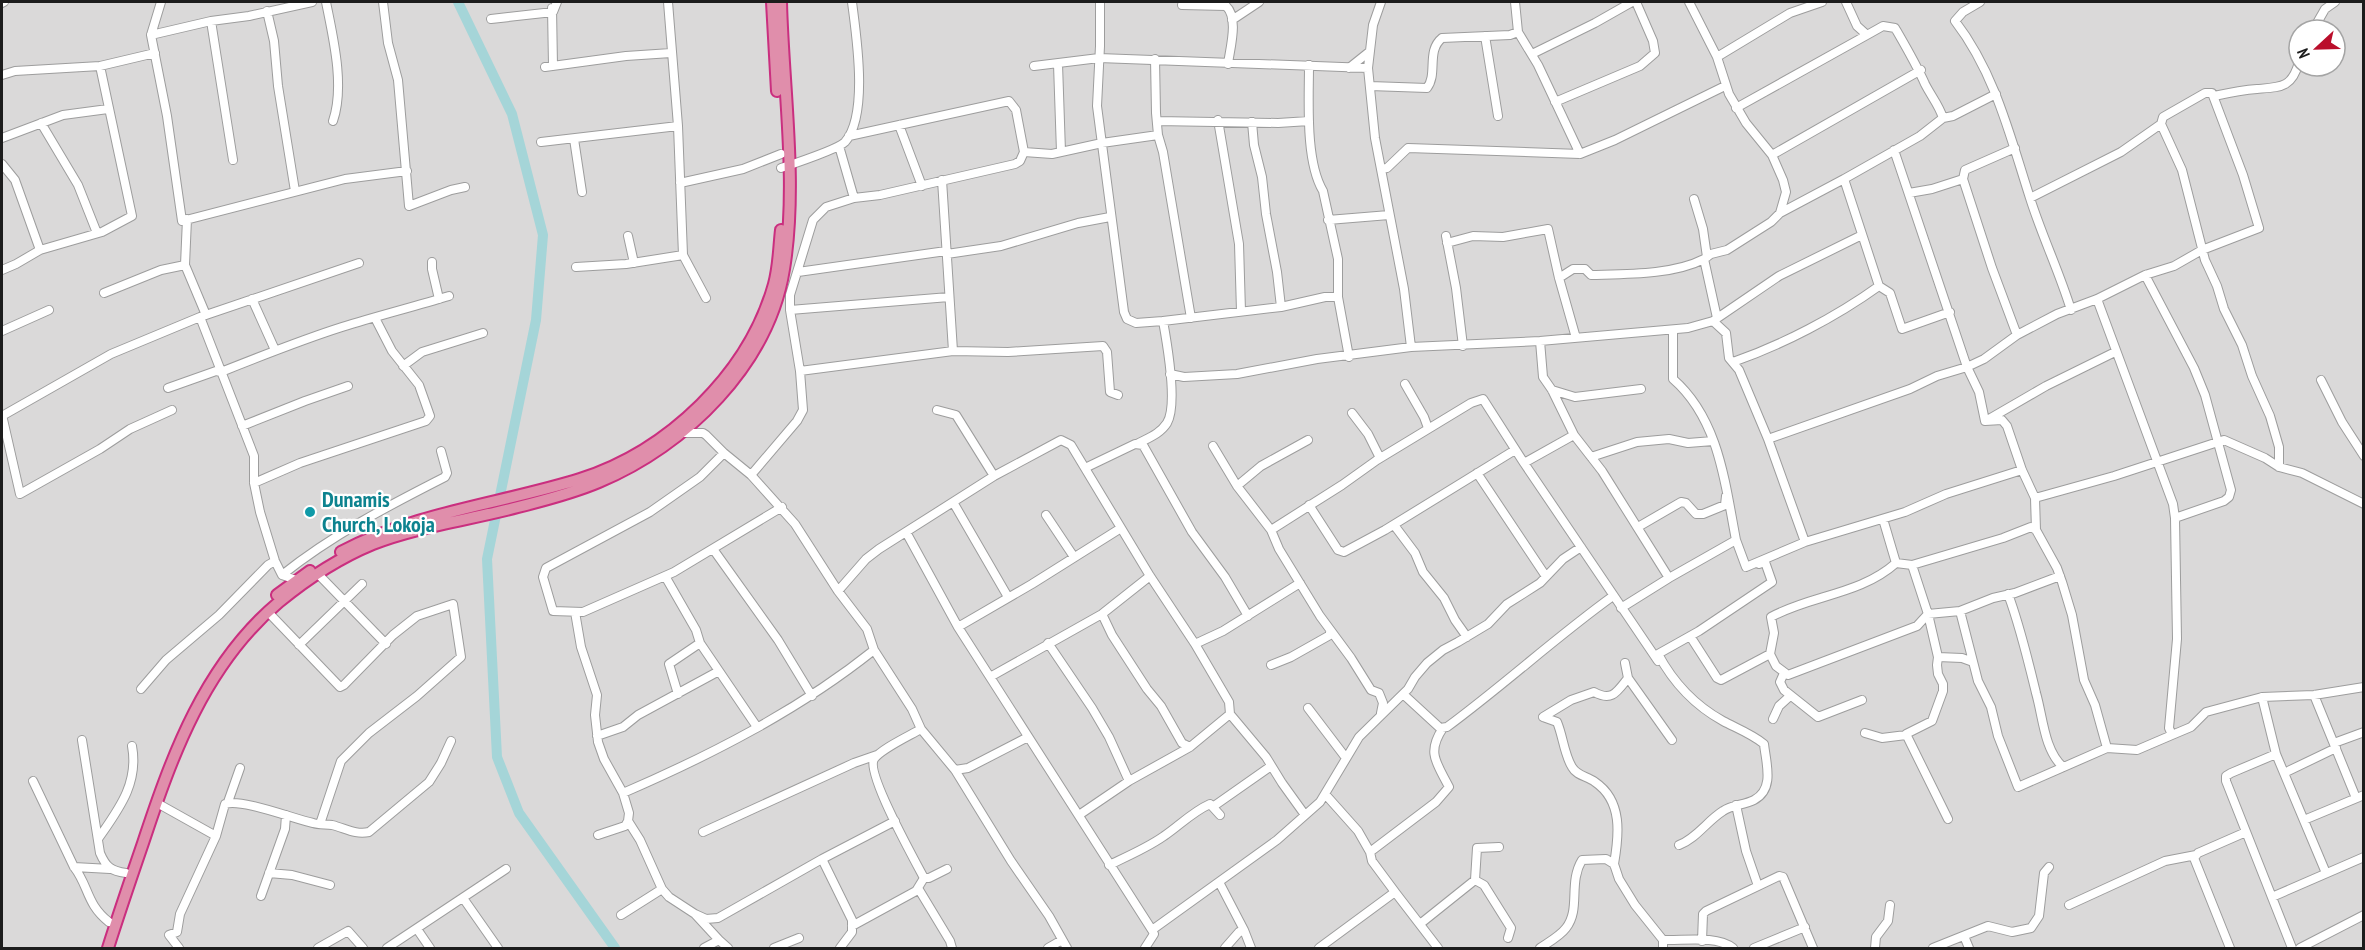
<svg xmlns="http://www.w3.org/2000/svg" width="2365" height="950" font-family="'PT Sans Narrow',sans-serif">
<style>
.residential{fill:#dad9d9;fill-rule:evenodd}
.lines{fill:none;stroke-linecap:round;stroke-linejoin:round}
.river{stroke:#a5d5d8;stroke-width:10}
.minor-casing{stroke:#9d9d9d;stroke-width:10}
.highway-casing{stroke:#ca2f7f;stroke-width:14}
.minor{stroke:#fff;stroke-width:8}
.highway{stroke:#e08eab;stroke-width:10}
.culture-dot{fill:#0f9aa8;stroke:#fff;stroke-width:2}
.labels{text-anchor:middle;stroke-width:4.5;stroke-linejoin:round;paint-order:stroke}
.culture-label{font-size:22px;font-weight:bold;fill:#0d838f;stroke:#fff;text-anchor:start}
</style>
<rect width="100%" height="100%" fill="#ede7e2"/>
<!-- residential -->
<path class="residential" d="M2 2H2363V948H2ZM2299 30H2335V66H2299Z"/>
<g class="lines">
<!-- river -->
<path class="river" d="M458 2 512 114 543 235 536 320 487 559 497 757 519 813 615 948"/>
<defs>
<path id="minor" d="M161 2 151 35 167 116 182 221 345 179 407 171
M326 2C333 37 345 86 333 121
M383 2 388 43 398 80 409 206 451 190 465 187
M668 2 678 126 683 255 706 298
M1100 2V46L1097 106 1124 312 1127 319 1136 323 1163 321 1281 307 1325 297H1338
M1381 2 1373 25 1368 68 1375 138 1404 289 1411 347
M1515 2 1518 32 1538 65 1580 154
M1689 2 1717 57 1729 94 1746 123 1772 155 1783 180 1786 192 1780 213 1771 222 1727 250 1711 254 1704 259 1717 318
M1846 2 1857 26 1867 35 1883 26 1895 28C1906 47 1916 64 1925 84 1931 96 1939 105 1943 118
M1980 2 1963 12 1955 21C1995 73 2010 136 2030 198 2042 236 2059 271 2071 310
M2 3 4 2
M1182 5 1226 6C1239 18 1230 48 1228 64
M552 8 553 66
M267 11 274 41 278 86 295 191
M491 19 553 12 557 2
M1232 20 1259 2
M211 21 233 160
M2313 30 2325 9 2335 2
M151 35 211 21 249 16 312 2
M1485 36 1498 116
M1532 54 1595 23 1632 2
M1717 57 1790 13 1822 2
M1155 59 1156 113 1158 135 1163 152 1191 318
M1058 64 1061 152
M1309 65C1309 100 1305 161 1323 191L1338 259V297L1349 357
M1034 66 1099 58 1368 68
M545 67 626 56 671 53
M1349 68 1369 52
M2 75 15 71 100 66 155 53
M1370 86 1427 88C1438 74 1426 51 1442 38L1510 35 1518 32
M2214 96C2228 93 2243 90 2257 89 2281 87 2292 88 2299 62
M1555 102 1640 66 1655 53 1653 41 1636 2
M1736 108 1867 35
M1218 120 1239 244 1241 311
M1157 121 1278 123 1309 121
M1252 122 1254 145 1262 177 1266 214 1277 272 1281 307
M41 123 78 185 97 233
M2161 124 2182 170 2205 260 2217 286 2224 309 2242 345 2252 376 2270 416 2279 447V467
M899 125 922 186
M2 138 63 115 108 109
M574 139 582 192
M541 142 678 126
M839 146 854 198
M1894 150 1967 367 1979 392 1985 421 2002 420 2007 426 2022 470 2035 498 2036 530 2057 568 2062 582 2072 615 2084 680 2095 705 2107 748
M1024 152 1052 154 1102 143 1158 135
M1772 155 1921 70
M2 164 15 180 40 250
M781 168C793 164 838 149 845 142 869 115 856 34 852 2
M1381 169 1387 168 1408 148 1580 154 1615 140 1725 86
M1963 179 1965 170 2015 148
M942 180 953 351
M680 183 743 169 781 154
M1909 193 1932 189 1963 179 1992 268 2017 335
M1694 199 1703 229 1707 257
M1780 213 1844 179
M187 219 185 265 206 315
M1328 220 1389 215
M628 236 634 263
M1446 236 1456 288 1463 346
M1447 243 1473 236 1503 237 1548 229 1559 278 1576 338
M947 254 1001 246 1078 223 1110 217
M432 262V269L439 299
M576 267 626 264 683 255
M2 270 16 264 40 250 102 232 132 216 100 66
M798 272 946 251
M2145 275 2194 368 2205 395 2231 490 2229 497 2224 501 2175 518
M1559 278 1573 269H1585L1591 275C1626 274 1673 275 1704 259
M104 293 161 270 185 265
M252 299 275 350
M2097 299 2173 504 2175 518 2177 639 2169 728 2172 735 2191 727 2206 712 2262 697 2314 695 2364 687
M790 310 949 297
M1950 312 1902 329 1890 293 1879 286 1844 179 1920 136 1943 118 1953 116 1996 94
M200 317 359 263
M1673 330V379C1719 419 1725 483 1736 540
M2 331 49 310
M1540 341 1543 377 1552 390 1574 435 1602 471 1669 578 1736 540 1746 567 1805 542 1768 439 1739 370 1729 358 1726 333 1713 321
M1733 362C1782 345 1836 317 1879 286
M403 366 422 352 483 333
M800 371 953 351 1008 352 1103 346 1107 352 1110 392 1118 395
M1170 374 1184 377 1237 374 1317 359 1411 347 1540 341 1688 328 1713 321 1779 276 1862 235
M2321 380 2342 422 2364 456
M1405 384 1424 417 1428 428
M168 388 216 371 221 372C261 356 301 340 342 327 377 316 413 307 449 296
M1552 390 1575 397 1641 389
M937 410 956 415 994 476
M1352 413 1368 434 1380 458
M2 415 20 494 100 449 130 429 172 410
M2 416 111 354 200 317 254 456V483L260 512 275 561 282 575 296 580
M1989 419 2046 386 2115 352
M242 426 305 401 348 386
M680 433H703L706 435 724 453 751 475 795 524 838 591 867 629 874 650 912 709 921 729 955 770 1011 861 1049 916 1067 948
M1768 439 1910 389 1937 376 1967 367 1984 359 2017 335 2057 314 2097 299 2145 275 2174 266 2202 250 2259 228 2243 175 2212 93H2205L2163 117 2161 124 2121 152 2030 198
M1137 444C1148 438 1160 434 1167 423 1178 405 1167 343 1163 321
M1213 446 1237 486 1271 530 1279 549 1320 616 1351 658 1371 690 1379 693 1383 703 1381 713
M724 453 700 477 650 512 546 568 543 577 553 611 583 612 674 572 782 507
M1591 457 1637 442 1669 439 1688 443 1713 441
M1524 463 1658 661
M1085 468 1135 444 1143 445 1192 532 1225 577 1248 616
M1477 473 1545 575
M751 475 797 421 803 410 800 371 790 310V295L813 220 826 207 854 198 880 195 1015 164 1020 161 1024 152 1016 110 1009 101 849 136
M254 483 300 463 426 421 430 416 419 385 392 351 375 318
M1237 486 1261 466 1308 440
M2035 498 2114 476 2224 440 2265 458 2279 467 2302 473 2364 504
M953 502 1008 597
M1309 505 1338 550 1344 552 1385 530 1515 450
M1046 515 1074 557
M1883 519 1896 563C1860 595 1811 595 1771 617L1774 633 1770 654 1776 666 1788 675 1917 626 1928 614 1960 611 1993 598 2015 593 2060 576
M1394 525 1415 553 1423 572 1444 598 1455 620 1467 637
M1638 527 1681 502 1686 503 1696 514H1703L1725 505 1726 496
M1271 530 1342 485 1377 460 1471 403 1483 399 1524 463 1574 435
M906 532 958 627 1152 930
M1805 542 1905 512 1946 494 2022 470
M713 549 778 640 812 696
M1896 563 1912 565 2003 538 2031 527 2036 530
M1912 565 1928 614 1938 657 1937 665 1938 674 1943 684V691L1932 721 1906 734 1948 819
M318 574 386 644
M282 575C332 535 388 506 445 477L447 473 441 451
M665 576 696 630 700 643 757 727
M838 591 866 559 879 549 994 476 1061 440 1071 445 1074 450 1150 576 1195 644 1229 702 1230 714 1266 757 1282 783 1305 815
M2008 594C2020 626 2028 660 2036 693 2043 717 2044 750 2063 767
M1621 608 1669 578
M1960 611 1978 681 1991 707 1998 736 2018 787 2107 748 2137 750 2172 735
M268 612 340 687 344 685 393 635 417 616 453 604 461 657 417 696 369 733 341 761 320 824
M575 612 581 647 597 695 595 715 598 742 604 759 623 793C711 755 799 710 874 650
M1102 614 1112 635 1147 689 1161 706 1182 743 1190 747
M958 627 1032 584 1121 528
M1690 636 1717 678 1721 680 1770 654
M1048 643 1092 708 1109 737 1129 781
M1195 644 1223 631 1300 583
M299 645 362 584
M1938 657 1962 658 1973 662
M1625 663 1628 678 1672 740
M1271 665 1291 657 1330 635V632
M1784 673 1780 682 1784 690 1818 717 1862 700
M990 677 1102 614 1150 576
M141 689 166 660 219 615 268 565 275 561
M678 694 669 664 700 643
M1403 694 1440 728 1447 727C1504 685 1556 637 1613 596
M2314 695 2356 798
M2262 697 2276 754 2326 873
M1308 708 1346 758
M1543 717 1557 722C1563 736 1564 754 1572 767 1577 776 1587 776 1595 782 1623 801 1619 835 1614 864
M1543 717 1571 700 1594 692C1612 702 1617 692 1628 678
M1773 719 1779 706 1790 696
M921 729C909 736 881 749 874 759 866 773 915 861 924 878H929L947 869
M1865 733 1882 738 1906 735
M597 736 623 727 638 715 719 671
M82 740 100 853C106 867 111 871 126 873
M2334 743 2364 732
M2276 754 2231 773 2226 776V781L2292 948
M955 770 968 768 1028 737
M2284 773 2336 748
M33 781 74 867C89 886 86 904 109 922
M623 793 629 813 628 821 640 840 662 889 669 897 695 914 719 940
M228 802 240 768
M157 803 216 836
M1736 805 1746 851 1758 886
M1214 806 1271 766
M1079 815 1129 781 1190 747 1230 714
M2304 820 2364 795
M703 832 854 763 877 755
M598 835 625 826 628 821
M98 839C118 810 139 784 132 746
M1679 845C1697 838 1707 821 1723 811 1732 805 1744 805 1754 800 1775 789 1766 763 1764 744 1752 734 1736 728 1723 721 1694 705 1673 682 1658 654L1699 631 1772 582 1765 562 1759 564
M1370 852 1436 802 1449 787C1437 763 1426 753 1443 728
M822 859 852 920V932L840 948
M1109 865C1128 856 1147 848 1164 836 1179 826 1192 812 1210 804L1220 815
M74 867 110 869
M269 873 292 875 330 885
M1475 880 1484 885 1511 928 1508 938
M1219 882 1244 930 1251 948
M918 888 950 941 952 948
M1395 892 1438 948
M261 896 285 829 286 815
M2272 897 2364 857
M463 898 498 948
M2069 905 2165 861 2196 855
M695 914 706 919 718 918 822 859 895 821
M621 915 662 889
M1420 924 1475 880 1477 848 1499 847
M852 926 916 891 924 878
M417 929 430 948
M1964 936 1969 948
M1663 940C1683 941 1716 935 1733 948
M1702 941 1703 914 1706 911 1779 876 1783 877 1813 948
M179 948 169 935 177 932 180 914 216 836 225 804C241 798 294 819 313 823 319 825 326 824 332 825 345 828 355 835 369 832L429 782 441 763 451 741
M318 948 348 931 363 948
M387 948 506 869
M704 948 719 940 728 948
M774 948 799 938
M1048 948 1062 940
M1145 948 1154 934 1152 930 1277 840 1320 802 1359 737 1408 689 1415 677 1427 663 1443 650 1458 642 1488 624 1507 604 1540 583 1563 559 1581 547
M1225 948 1239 932 1244 930
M1319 948 1395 892 1372 861 1370 852 1358 831 1325 794
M1540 948C1549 942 1560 936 1566 928 1581 909 1568 883 1582 860L1606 859 1614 864 1619 879 1635 905 1663 940V948
M1754 948 1805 927
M1875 948 1876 937 1888 921 1890 905
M1933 948 1988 926 2012 932 2031 928 2039 916 2044 873 2049 867
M2230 948 2194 858 2198 853 2246 832
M2300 948 2364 915"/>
<path id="highway" d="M772 2 777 91
M341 552C416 512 500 504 580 479 668 451 749 374 774 284 779 266 779 247 781 230
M277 595 310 571
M108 948C119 913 131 878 143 843 172 755 205 664 279 602 307 579 339 558 373 544 416 527 473 519 518 507 546 500 573 493 599 482 686 446 769 364 784 269 798 184 783 87 781 2"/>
</defs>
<!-- minor casing -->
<use href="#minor" class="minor-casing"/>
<!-- highway casing -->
<use href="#highway" class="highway-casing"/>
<!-- minor -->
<use href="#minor" class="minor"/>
<!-- highway -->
<use href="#highway" class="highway"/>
</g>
<!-- markers -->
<circle class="culture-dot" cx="310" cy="512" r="6"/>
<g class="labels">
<!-- culture labels -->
<g class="culture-label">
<text x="322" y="507">Dunamis<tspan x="322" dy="25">Church, Lokoja</tspan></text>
</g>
</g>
<!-- border -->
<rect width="2365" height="950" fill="none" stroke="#1c1c1c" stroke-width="6"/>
<!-- north arrow -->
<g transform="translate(2317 48) rotate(248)"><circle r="28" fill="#ffffff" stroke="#a4a4a4" stroke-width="1.5"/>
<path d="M0-4.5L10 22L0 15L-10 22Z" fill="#ba0e2b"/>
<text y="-9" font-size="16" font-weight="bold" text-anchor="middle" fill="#1c1c1c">N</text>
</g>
</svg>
